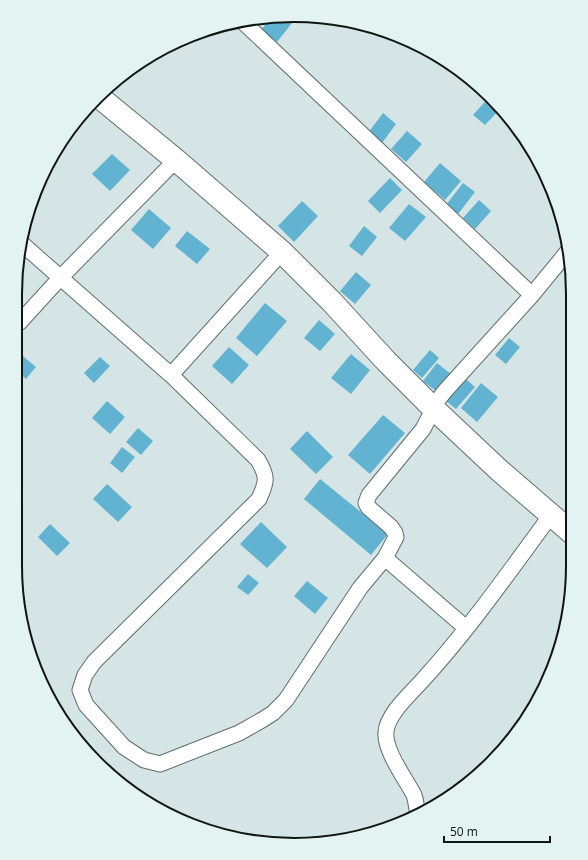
<svg xmlns="http://www.w3.org/2000/svg" width="588" height="860" font-family="'Open Sans',sans-serif">
<style>
.building{fill:#61b3d1}
.lines{fill:none;stroke-linecap:round;stroke-linejoin:round}
.street-casing{stroke:#5e6d6d;stroke-width:17}
.secondary-casing{stroke:#5e6d6d;stroke-width:24}
.street{stroke:#fff;stroke-width:15}
.secondary{stroke:#fff;stroke-width:22}
.rim{fill:none;stroke:#0f1515;stroke-width:2}
</style>
<rect width="100%" height="100%" fill="#d5e5e5"/>
<!-- building -->
<path class="building" d="M283 16 292 23 277 42 261 30 271 17Z
M490 96 500 109 485 125 473 115Z
M383 113 396 124 382 143 368 133Z
M407 131 422 144 406 162 391 149Z
M112 154 130 170 110 191 92 174Z
M440 163 461 181 445 200 424 182Z
M390 178 402 190 380 213 368 201Z
M463 183 475 192 458 214 446 205Z
M479 200 491 211 475 229 463 218Z
M302 201 318 216 294 242 278 226Z
M409 204 426 217 405 241 389 228Z
M149 209 171 228 153 249 131 230Z
M364 226 377 237 362 256 349 246Z
M187 231 210 249 197 264 175 246Z
M356 272 371 285 355 304 340 291Z
M265 303 287 321 257 356 236 338Z
M319 320 335 334 320 351 304 338Z
M509 338 520 347 506 364 495 355Z
M229 347 249 365 232 384 212 366Z
M430 350 439 358 422 378 413 370Z
M18 352 36 367 26 379 18 372Z
M351 354 370 370 351 394 331 378Z
M100 357 110 366 94 383 84 373Z
M437 363 451 374 437 392 423 381Z
M465 378 475 387 456 409 445 400Z
M481 383 498 397 477 422 461 408Z
M107 401 125 417 110 434 92 418Z
M383 415 405 433 370 474 348 455Z
M138 428 153 441 141 455 126 442Z
M307 431 333 457 316 474 290 449Z
M122 447 135 457 122 473 110 463Z
M320 479 388 534 371 555 304 499Z
M107 484 132 507 118 522 93 499Z
M261 522 287 547 267 568 240 544Z
M50 524 70 543 57 556 38 537Z
M248 574 259 583 248 595 237 587Z
M307 581 328 598 315 614 294 596Z"/>
<g class="lines">
<defs>
<path id="street" d="M241 20 532 295
M20 242 171 375 282 252
M19 323 61 277 176 160
M171 375 258 460C268 477 267 481 259 499L94 662 85 675 80 690 86 705 124 747 144 760 160 764 239 733 262 720 273 713 286 700 360 588 385 558 396 537 395 533 391 527 368 507 366 503 369 495 423 429 438 400 445 391 532 295 568 251
M385 558 466 628
M418 816C417 809 416 801 414 795 405 778 384 750 386 732 387 715 409 695 420 683 468 631 509 572 551 515"/>
<path id="secondary" d="M98 96 176 160 282 252 332 302 386 361 434 409 500 471 572 533"/>
</defs>
<!-- street casing -->
<use href="#street" class="street-casing"/>
<!-- secondary casing -->
<use href="#secondary" class="secondary-casing"/>
<!-- street -->
<use href="#street" class="street"/>
<!-- secondary -->
<use href="#secondary" class="secondary"/>
</g>
<!-- crop -->
<path d="M0 0H588V860H0ZM294 22H294A272 272 0 0 1 566 294V566A272 272 0 0 1 294 838H294A272 272 0 0 1 22 566V294A272 272 0 0 1 294 22Z" fill="#e2f3f2" fill-rule="evenodd"/>
<path class="rim" d="M294 22H294A272 272 0 0 1 566 294V566A272 272 0 0 1 294 838H294A272 272 0 0 1 22 566V294A272 272 0 0 1 294 22Z"/>
<!-- scale -->
<path d="M444 836v6h106v-6" fill="none" stroke="#0f1515" stroke-width="2"/>
<text x="450" y="836" font-size="12" fill="#0f1515" stroke="#e2f3f2" stroke-width="3" paint-order="stroke">50 m</text>
</svg>
